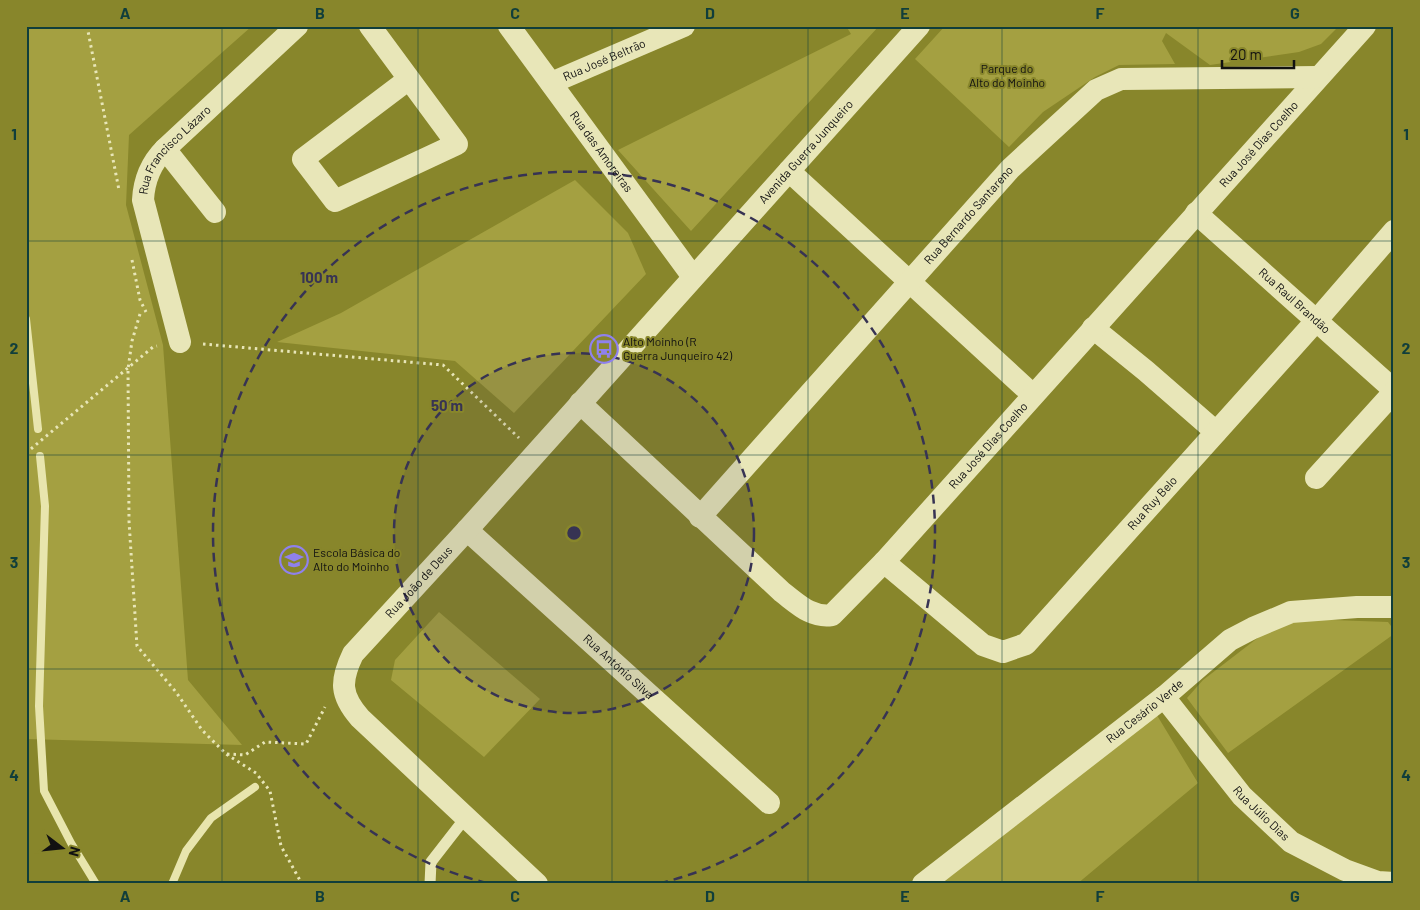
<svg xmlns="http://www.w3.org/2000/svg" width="1420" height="910" font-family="Barlow,sans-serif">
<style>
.green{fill:#a4a041}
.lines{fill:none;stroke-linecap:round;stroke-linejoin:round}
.stream{stroke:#e8e5ad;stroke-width:8}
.path{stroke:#e8e6b8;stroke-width:3;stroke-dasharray:2.5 4;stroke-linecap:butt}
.lane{stroke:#e8e6b8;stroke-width:11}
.street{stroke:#e8e6b8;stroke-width:22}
.grid{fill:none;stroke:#103e3b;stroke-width:1;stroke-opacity:0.55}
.ring{fill:none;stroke:#373353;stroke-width:2.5;stroke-dasharray:9 6}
.labels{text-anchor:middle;stroke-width:4;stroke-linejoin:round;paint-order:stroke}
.street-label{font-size:12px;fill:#111;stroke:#88862b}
.park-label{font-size:12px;fill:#111;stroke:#88862b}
.poi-label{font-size:12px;fill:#111;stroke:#88862b;text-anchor:start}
.centre{fill:#373353;stroke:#88862b;stroke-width:2.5}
.ring-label{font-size:15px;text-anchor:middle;font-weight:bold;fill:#373353;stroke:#88862b;stroke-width:4;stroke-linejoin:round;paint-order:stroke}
.neatline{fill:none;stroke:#103e3b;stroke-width:2}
.grid-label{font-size:16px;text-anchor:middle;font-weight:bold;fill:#103e3b}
</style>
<rect width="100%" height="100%" fill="#88862b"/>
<!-- green -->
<path class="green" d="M26 26H252L129 135 126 205 163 345 188 680 242 745 26 739Z
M846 26H879L691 231 618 150 851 34Z
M945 26H1339L1321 44 1299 52 1210 65 1166 33 1162 41 1175 64 1119 65 1095 77 1043 112 1009 147 915 59Z
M575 180 628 233 646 274 514 413 455 361 277 342 341 313Z
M439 612 540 699 484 757 391 680 395 660Z
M1305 619 1388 622 1394 630V634L1228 753 1187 698 1203 680 1272 627Z
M1155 712 1198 783 1077 884H931Z"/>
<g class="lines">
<!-- stream -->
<path class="stream" d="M26 319 38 429
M40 456 45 506 39 706 44 791 71 843 96 884
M172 884 186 851 211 818 255 787"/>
<!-- path -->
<path class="path" d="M87 26 119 190
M132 260 140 300 146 312
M140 314 132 341 128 369 129 521 137 646 176 692 202 730 226 754 256 773 270 791 281 846 302 884
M203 344 443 365 519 438
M26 453 153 347 157 346
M227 754 245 755 265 742 306 744 325 707"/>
<!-- lane -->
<path class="lane" d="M430 884 431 862 466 817"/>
<!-- street -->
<g class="street">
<path d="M370 26 457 144 335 201 303 159 409 79"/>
<path id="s1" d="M509 26 693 277"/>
<path id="s2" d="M551 83 684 26"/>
<path d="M165 149 215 212"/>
<path d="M789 171 1033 395"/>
<path id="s3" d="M1196 213 1394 390"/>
<path d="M1093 328 1146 371 1216 432"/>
<path id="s4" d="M180 342 143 200C144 180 151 163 165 149L297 26"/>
<path id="s5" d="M580 403 782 592C798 604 811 618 832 615L884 562 1365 26"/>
<path d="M1316 478 1394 392"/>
<path id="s6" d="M700 517 1010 169 1096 90 1121 79 1318 77"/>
<path id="s7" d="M467 530 769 803"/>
<path id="s8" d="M884 562 983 645 1003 652 1026 644 1316 321 1394 231"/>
<path id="s9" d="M1164 697 1242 796 1291 842 1345 870 1378 882 1394 883"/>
<path id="s10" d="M537 884 360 718C340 695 340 681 353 654L467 530 919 26"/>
<path id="s11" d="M923 884 1164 697 1230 640 1253 628 1291 612 1357 607H1394"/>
</g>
</g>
<!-- grid -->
<path class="grid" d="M222 26V884M418 26V884M612 26V884M808 26V884M1002 26V884M1198 26V884M26 241H1394M26 455H1394M26 669H1394"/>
<!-- distance rings -->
<circle cx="574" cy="533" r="180" fill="#373353" fill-opacity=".12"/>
<g class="ring">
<circle cx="574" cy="533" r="180"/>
<path d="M487 883A361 361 0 1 1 661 883"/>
</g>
<!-- icons -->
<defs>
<symbol id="bus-ring" viewBox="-11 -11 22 22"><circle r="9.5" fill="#88862b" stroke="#8f81ed" stroke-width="1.5"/><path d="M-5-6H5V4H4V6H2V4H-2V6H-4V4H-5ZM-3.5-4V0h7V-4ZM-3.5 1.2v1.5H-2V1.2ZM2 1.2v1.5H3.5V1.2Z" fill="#8f81ed"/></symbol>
<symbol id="school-ring" viewBox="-11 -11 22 22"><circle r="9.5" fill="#88862b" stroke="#8f81ed" stroke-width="1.5"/><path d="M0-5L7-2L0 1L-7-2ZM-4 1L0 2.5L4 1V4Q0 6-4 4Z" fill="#8f81ed"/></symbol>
</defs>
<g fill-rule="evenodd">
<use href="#bus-ring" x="588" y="333" width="32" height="32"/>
<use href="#school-ring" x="278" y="544" width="32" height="32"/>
</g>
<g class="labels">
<!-- street labels -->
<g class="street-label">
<text dy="4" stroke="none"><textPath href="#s2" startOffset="58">Rua José Beltrão</textPath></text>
<text dy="4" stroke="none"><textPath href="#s5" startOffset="969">Rua José Dias Coelho</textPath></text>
<text dy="4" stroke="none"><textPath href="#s1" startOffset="156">Rua das Amoreiras</textPath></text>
<text dy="4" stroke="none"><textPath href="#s10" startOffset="989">Avenida Guerra Junqueiro</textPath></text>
<text dy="4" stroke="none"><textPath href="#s4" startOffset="208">Rua Francisco Lázaro</textPath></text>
<text dy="4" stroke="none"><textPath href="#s6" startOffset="404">Rua Bernardo Santareno</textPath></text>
<text dy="4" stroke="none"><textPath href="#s3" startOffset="132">Rua Raul Brandão</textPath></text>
<text dy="4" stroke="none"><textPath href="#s5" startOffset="564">Rua José Dias Coelho</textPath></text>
<text dy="4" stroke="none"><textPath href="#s8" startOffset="364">Rua Ruy Belo</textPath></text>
<text dy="4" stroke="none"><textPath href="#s10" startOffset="410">Rua João de Deus</textPath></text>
<text dy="4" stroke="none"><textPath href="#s7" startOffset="204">Rua António Silva</textPath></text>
<text dy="4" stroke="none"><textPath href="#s11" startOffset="281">Rua Cesário Verde</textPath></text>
<text dy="4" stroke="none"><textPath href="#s9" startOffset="152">Rua Júlio Dias</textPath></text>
</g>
<!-- park labels -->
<g class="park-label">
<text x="1007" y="73">Parque do<tspan x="1007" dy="14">Alto do Moinho</tspan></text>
</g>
<!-- poi labels -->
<g class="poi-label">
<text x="623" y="346">Alto Moinho (R<tspan x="623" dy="14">Guerra Junqueiro 42)</tspan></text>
<text x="313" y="557">Escola Básica do<tspan x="313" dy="14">Alto do Moinho</tspan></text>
</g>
</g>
<circle cx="574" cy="533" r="8" class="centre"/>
<g class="ring-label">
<text x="319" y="283">100 m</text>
<text x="447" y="411">50 m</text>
</g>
<!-- border -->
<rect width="1420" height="910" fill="none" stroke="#88862b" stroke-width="55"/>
<!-- north arrow -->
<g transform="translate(62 848) rotate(106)" stroke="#88862b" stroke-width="4" paint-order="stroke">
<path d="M0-4L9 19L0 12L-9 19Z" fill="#111111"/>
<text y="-8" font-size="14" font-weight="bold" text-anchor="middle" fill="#111111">N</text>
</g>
<!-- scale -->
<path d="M1222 60v8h72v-8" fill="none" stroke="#111111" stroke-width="2.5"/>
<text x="1230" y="60" font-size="15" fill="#111111" stroke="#88862b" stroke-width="4" paint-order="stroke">20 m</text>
<rect x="28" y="28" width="1364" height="854" class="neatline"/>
<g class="grid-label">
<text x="125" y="19">A</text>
<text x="320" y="19">B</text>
<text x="515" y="19">C</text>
<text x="710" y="19">D</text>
<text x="905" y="19">E</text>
<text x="1100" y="19">F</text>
<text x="1295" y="19">G</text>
<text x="14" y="140">1</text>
<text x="1406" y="140">1</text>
<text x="14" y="354">2</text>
<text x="1406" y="354">2</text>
<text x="14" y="568">3</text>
<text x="1406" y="568">3</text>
<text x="14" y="781">4</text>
<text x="1406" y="781">4</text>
<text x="125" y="902">A</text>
<text x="320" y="902">B</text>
<text x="515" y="902">C</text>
<text x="710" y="902">D</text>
<text x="905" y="902">E</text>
<text x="1100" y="902">F</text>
<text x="1295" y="902">G</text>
</g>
</svg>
